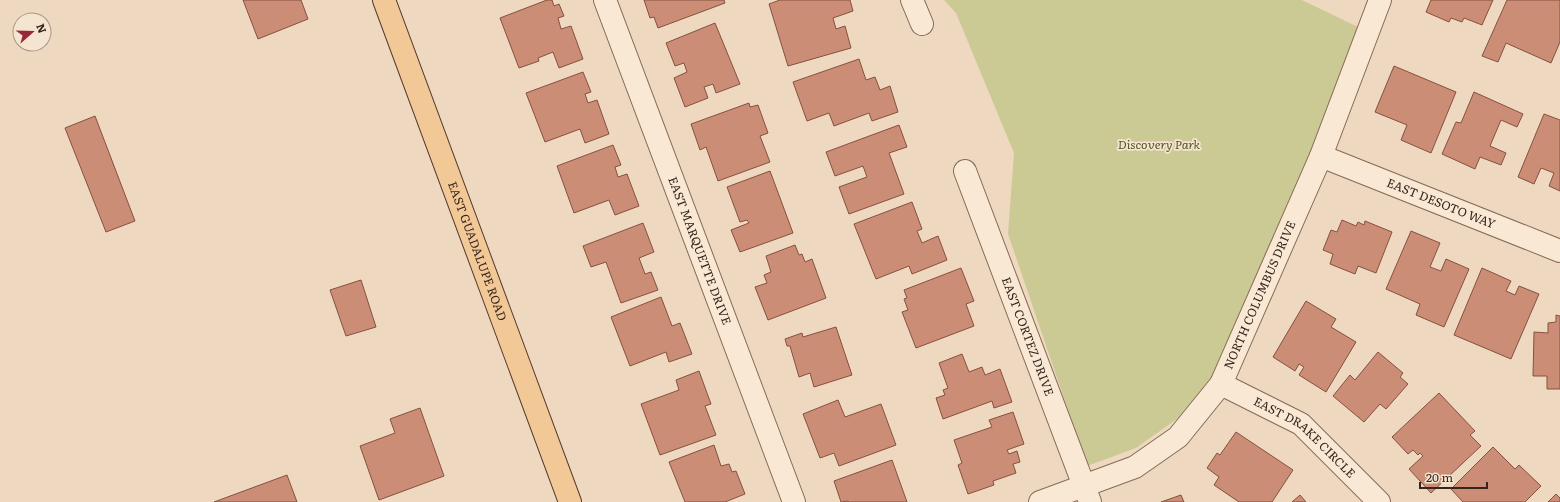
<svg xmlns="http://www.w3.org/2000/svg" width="1560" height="502" font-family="Literata,serif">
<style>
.green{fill:#ccca94}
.building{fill:#cc8d76;stroke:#86503e}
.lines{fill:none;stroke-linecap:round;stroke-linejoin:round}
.minor-casing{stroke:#876a58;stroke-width:24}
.major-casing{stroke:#54392d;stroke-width:24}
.minor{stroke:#f9e8d3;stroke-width:22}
.major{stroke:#f2c897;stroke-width:22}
.labels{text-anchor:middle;stroke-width:3.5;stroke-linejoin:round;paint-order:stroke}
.park-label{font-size:12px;font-style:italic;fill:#4e5323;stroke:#f5e5d0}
.street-label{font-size:12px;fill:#36251d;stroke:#f5e5d0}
</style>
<rect width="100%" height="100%" fill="#eed9c0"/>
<!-- green -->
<path class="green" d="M944 0H1302L1358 27 1313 151 1218 369 1177 419 1136 448 1087 466 1008 234 1014 153 956 13Z"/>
<!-- building -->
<path class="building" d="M243 0H301L308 19 258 39Z
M547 0H552L554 6 559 4 564 16 558 18 561 29 571 26 583 59 559 68 553 52 538 58 539 61 519 68 500 18Z
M644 0H724L725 3 658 28 654 17 650 18Z
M780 0H850L853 11 833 18 836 29 845 26 851 48 788 66 769 4Z
M1431 0H1493L1482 25 1464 18 1462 22 1451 18 1449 22 1426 12Z
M1507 0H1560V42L1551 63 1506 43 1498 62 1482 56Z
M715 23 740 84 716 93 713 84 704 87 708 98 685 107 674 78 687 72 684 63 675 66 666 43Z
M859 59 866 80 875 77 880 90 890 86 898 112 872 121 869 113 834 126 829 113 807 121 793 82Z
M1394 66 1456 92 1431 153 1401 140 1407 125 1375 112Z
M583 72 591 92 585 94 588 103 597 100 609 134 585 143 580 129 545 142 526 93Z
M1474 92 1523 114 1517 127 1501 120 1490 146 1506 153 1501 165 1480 157 1475 169 1442 154 1456 122 1461 123Z
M749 103 750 107 758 105 768 133 760 136 770 162 718 181 706 147 700 150 691 124Z
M1544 114 1560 120V191L1549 186 1554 173 1541 168 1534 184 1518 177Z
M95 116 135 221 106 232 65 128Z
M899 125 907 147 889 153 904 194 849 214 839 187 867 177 863 166 835 176 826 152Z
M613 145 621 165 615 167 618 177 627 174 639 206 615 215 609 200 574 213 557 166Z
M770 171 793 233 740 252 731 230 749 223 747 220 740 222 727 187Z
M912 202 922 229 917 231 922 243 938 236 947 260 912 274 909 266 876 279 854 224Z
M1342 220 1356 226 1358 222 1364 225 1365 221 1392 232 1376 273 1358 266 1355 274 1330 264 1333 254 1323 250 1331 230 1337 232Z
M643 223 654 252 639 258 645 274 651 272 658 290 621 303 606 262 591 267 583 246Z
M1411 231 1440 243 1430 267 1441 271 1446 259 1469 269 1444 327 1416 315 1420 304 1386 289Z
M795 245 799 255 802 254 805 262 812 259 826 298 768 320 755 287 767 283 764 275 771 272 766 256Z
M961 268 974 301 966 304 974 326 916 348 902 312 908 310 904 299 907 298 904 290Z
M1482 268 1511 281 1506 291 1515 295 1519 286 1539 294 1511 359 1454 335Z
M361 280 376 327 346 336 330 290Z
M661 297 672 326 680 323 692 354 669 362 666 352 630 366 611 317Z
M1306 301 1336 319 1331 327 1356 342 1326 392 1299 375 1304 367 1299 364 1295 371 1273 357Z
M1556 315 1560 316V389H1547V376H1533L1534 332 1548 333V323L1556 322Z
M836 327 852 375 814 387 810 373 799 377 790 346H787L785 339 802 333 803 337Z
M1378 352 1403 373 1400 377 1408 384 1386 409 1380 404 1364 422 1333 396 1350 375 1355 380Z
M962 354 969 372 982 367 985 375 1000 369 1012 402 994 408 992 401 943 419 936 398 945 395 943 390 948 388 939 363Z
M699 371 711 404 705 406 716 435 660 455 641 404 679 390 676 380Z
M1439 393 1475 431 1470 435 1481 446 1431 493 1409 469 1423 456 1420 453 1418 455 1413 450 1408 454 1392 437Z
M838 400 845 417 881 404 896 445 839 466 834 453 820 458 803 414Z
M420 408 444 476 379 500 360 446 395 433 390 419Z
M1013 412 1024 444 1007 450 1009 454 1017 451 1020 462 1013 464 1016 473 993 481 994 485 968 494 958 465 962 463 954 440 992 427 989 420Z
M1236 432 1293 470 1272 502H1239L1214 485 1219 477 1207 468 1217 453 1220 455Z
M714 445 721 466 729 464 732 472 736 471 745 494 725 502H685L669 462Z
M1493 447 1515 469 1519 465 1541 486 1525 502H1463L1451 489Z
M892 460 907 502H848V501L841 502 834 481Z
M287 475 297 502H214Z
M1556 494 1560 498V502H1548Z
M1181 495 1184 502H1161Z
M1300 495 1306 502H1292Z"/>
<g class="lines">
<defs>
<g id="minor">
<path id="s1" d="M605 0 794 502"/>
<path d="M912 0 922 24"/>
<path id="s2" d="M1321 156 1560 251"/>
<path id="s3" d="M965 171 1090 502"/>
<path id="s4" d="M1221 384 1301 424 1379 502"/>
<path id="s5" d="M1040 502 1135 467 1178 437 1221 384 1321 156 1380 0"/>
</g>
<g id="major">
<path id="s6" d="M384 0 570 502"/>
</g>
</defs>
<!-- minor casing -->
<use href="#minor" class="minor-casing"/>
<!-- major casing -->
<use href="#major" class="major-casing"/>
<!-- minor -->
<use href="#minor" class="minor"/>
<!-- major -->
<use href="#major" class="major"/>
</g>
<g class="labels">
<!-- park labels -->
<g class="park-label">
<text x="1159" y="149">Discovery Park</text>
</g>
<!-- street labels -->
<g class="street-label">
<text dy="4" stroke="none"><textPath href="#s2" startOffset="129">EAST DESOTO WAY</textPath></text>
<text dy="4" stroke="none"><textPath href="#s6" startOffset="268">EAST GUADALUPE ROAD</textPath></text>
<text dy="4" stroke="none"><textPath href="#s1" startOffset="268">EAST MARQUETTE DRIVE</textPath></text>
<text dy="4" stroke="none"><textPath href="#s5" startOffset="319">NORTH COLUMBUS DRIVE</textPath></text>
<text dy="4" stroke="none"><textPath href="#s3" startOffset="177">EAST CORTEZ DRIVE</textPath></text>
<text dy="4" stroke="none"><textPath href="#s4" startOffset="100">EAST DRAKE CIRCLE</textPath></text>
</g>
</g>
<!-- north arrow -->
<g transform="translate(32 32) rotate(70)"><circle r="19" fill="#f5e5d0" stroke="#a99888"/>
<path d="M0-3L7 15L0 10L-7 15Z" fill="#96283a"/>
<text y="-6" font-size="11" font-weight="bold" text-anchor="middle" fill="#36251d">N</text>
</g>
<!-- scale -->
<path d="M1420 482v6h67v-6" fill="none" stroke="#36251d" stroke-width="2"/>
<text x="1426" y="482" font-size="12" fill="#36251d" stroke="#f5e5d0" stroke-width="3" paint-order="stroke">20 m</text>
</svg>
